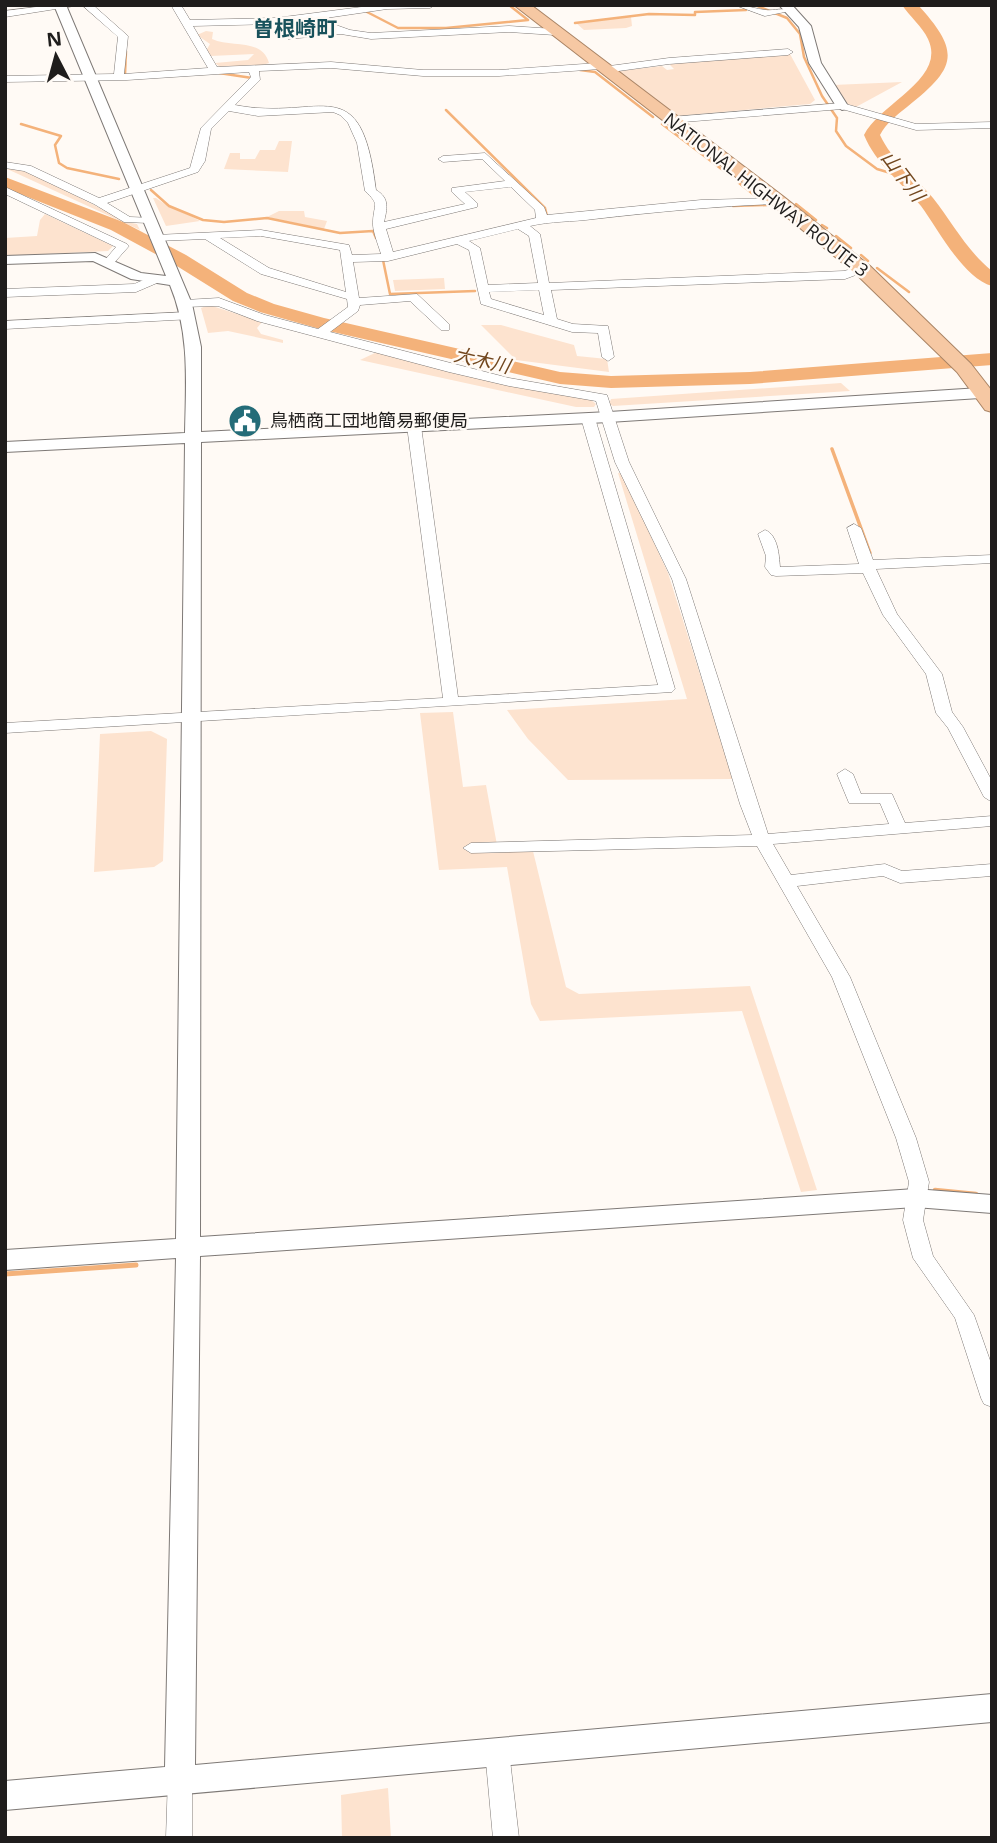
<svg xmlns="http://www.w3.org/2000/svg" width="997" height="1843" font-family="'Open Sans','Noto Sans JP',sans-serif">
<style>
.green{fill:#fde3cf}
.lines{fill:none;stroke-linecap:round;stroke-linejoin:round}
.stream-far3{stroke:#f4b27a;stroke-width:2.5}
.stream-far2{stroke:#f4b27a;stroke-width:3.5}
.stream-far1{stroke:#f4b27a;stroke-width:4.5}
.stream{stroke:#f4b27a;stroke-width:5}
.river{fill:#f4b27a;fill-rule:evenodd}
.minor-casing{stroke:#7e7976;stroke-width:1}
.tertiary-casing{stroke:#7e7976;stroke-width:2}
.trunk-casing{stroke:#a98465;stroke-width:2}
.minor{fill:#fff;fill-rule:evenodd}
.tertiary{fill:#fff;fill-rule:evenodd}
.trunk{fill:#f6c8a3;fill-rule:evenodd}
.labels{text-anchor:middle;stroke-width:5;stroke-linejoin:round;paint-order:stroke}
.far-street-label{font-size:18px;fill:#1f1d1c;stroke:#fffaf5}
.far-poi-label{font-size:18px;fill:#1f1d1c;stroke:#fffaf5;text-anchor:start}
.far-water-label{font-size:19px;font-style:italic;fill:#72471e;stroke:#fffaf5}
.far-quarter-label{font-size:21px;font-weight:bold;fill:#18515b;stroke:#fffaf5}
</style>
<rect width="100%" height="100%" fill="#fffaf5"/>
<!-- green -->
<path class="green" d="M631 17 632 26 626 28 584 30 576 23Z
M206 31 213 32 212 39C232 48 262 38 269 63L256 67H220L215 63 248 60 254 54 211 56 206 51 210 44 197 35Z
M790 54 815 100 810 104 678 116 619 71 662 66 667 70 674 69 670 65 673 62Z
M902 82 856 107 847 104 833 85Z
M279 141H292L288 172 224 169 230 153H240V159H255L260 150H275Z
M5 168 31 172 127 222 137 224 140 230Z
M153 198H156C170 209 185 212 200 221L166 226Z
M279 211H304L305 217 327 221 324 229 267 217Z
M45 214 113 246 108 251 5 256V238L37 236 40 220Z
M444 278 445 289 395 291 393 280Z
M209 305 262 322 257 328 261 334 283 340V343L228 331 208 333 201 308Z
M481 325H501L574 345 577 356 607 359 609 372 516 360Z
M377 352 590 399 596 404 594 407H576L360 360Z
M841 383 850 391 613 406 609 404 611 399Z
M618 473H622L668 573 733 779 568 780 528 739 507 710 687 699Z
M453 712 463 787 486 785 497 845 532 847 566 987 579 994 750 986 817 1190 801 1192 742 1011 540 1021 531 1004 507 867 439 870 420 713Z
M151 731 167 739 163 861 154 867 94 872 100 734Z
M388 1788 391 1838H342L341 1795Z"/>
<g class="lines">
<!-- stream-far3 -->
<path class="stream-far3" d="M509 5 528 20
M755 5 787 18 800 34 804 57 822 96 837 118 836 131 846 146 877 169 904 177
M367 12 398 28H446L528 20
M575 23 649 14 695 15V12L746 10
M580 70 595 72 653 117
M219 73 252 78
M125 75 126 51
M446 110 545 208 547 216
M21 124 61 136 55 145 59 163 67 168 119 179
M662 124 728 174
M739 183 762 201
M151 190 169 206 203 220 224 222 267 218 340 233 373 231 376 238
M796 204 816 220
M733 206 768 205
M822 225 827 228
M836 236 851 248
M861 255 868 261
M383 260 390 294 475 291
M877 268 909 292"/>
<!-- stream-far2 -->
<path class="stream-far2" d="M832 449 870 553"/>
<!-- stream-far1 -->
<path class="stream-far1" d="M935 1190 976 1194"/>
<!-- stream -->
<path class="stream" d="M5 1274 136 1265"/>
<!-- river -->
<path class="river" d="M902 5H918C962 53 956 68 907 107 897 115 886 123 880 135 892 161 915 177 933 198 952 222 967 251 992 271V286C963 278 938 229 921 206 901 182 876 164 864 135 880 103 947 79 928 39 922 26 910 17 902 5Z
M5 177 123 222 186 255 247 293 274 304 324 318 560 372 611 376 750 372 992 353V365L750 384 611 388 560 384 320 329 260 312 233 301 172 263 111 230 5 188Z"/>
<defs>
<path id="minor" d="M52 5H81L5 17V11Z
M82 5H93L128 36 124 74 208 68 171 5H181L190 20 276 18 377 5H435L430 8 387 9 319 19 350 30 371 33 509 26 555 29 560 32 555 35 509 32 371 39 341 34 288 39 273 24 193 26 217 67 331 62 423 70H499L598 63 602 67 669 58 788 49 793 52 788 55 669 64 604 73 600 69 499 76H423L331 68 259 71 260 80 235 105C321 122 361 65 376 190 390 198 387 209 384 222L465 204 452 192V188L505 181 482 159 443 162 438 159 443 156 485 153 544 207 547 215 701 200 778 198 784 201 778 204C716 206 656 212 594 219 572 222 551 221 530 226L540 234 549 283 844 271 863 266 869 270 845 279 551 290 557 319 573 324 608 326 614 357 608 361 602 357 598 333 572 332 481 304 469 250 457 244 388 261 353 262 359 298 417 294 449 324V330H441L410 301 360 305 358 311 330 332 509 378 607 395 629 462 686 579 768 834 889 824 880 803H849L837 774 845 769 853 774 861 794H892L905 823 992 816V826L773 844 791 875 885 864 902 871 992 864V876L900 883 883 876 797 886 850 977 916 1138 929 1182 923 1220 933 1256 974 1315 992 1366V1407L984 1404 981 1398 955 1318 913 1258 903 1220 909 1182 896 1138 832 977 757 846 471 853 463 848 471 843 752 835 740 804 672 579 615 462 596 401 509 386 449 372 257 321 218 306 181 307 179 304 185 300 219 298 265 315 318 329 348 307 347 299 261 274 205 239 156 241 150 238 156 235 261 230 349 245 352 255 381 254C378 244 372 230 373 221 374 203 380 205 365 191L357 143 348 123 340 115 333 112 258 116 229 111 211 129 205 161 198 172 107 203 130 217 153 218V222L149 223 124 222 94 204 24 171 5 168V162L31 166 99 198 190 168 201 128 251 77 249 72 127 80 5 82V76L114 74 118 37ZM305 21 330 30 291 33 283 23ZM511 187 535 210 536 218 393 252 386 229 477 207V203L465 192ZM518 229 529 236 538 283 488 285 480 248 469 241ZM261 236 340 250 346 292 269 268 220 238ZM539 290 544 315 491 299 489 292Z
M735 5C747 5 755 9 766 10 775 11 782 7 790 11L765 16Z
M842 103 916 124 992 122V128L916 130 842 109 671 123 666 120 671 117Z
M5 187 127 244 129 246 114 263H106L104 261 116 247 5 194Z
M153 276 159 280 157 283 136 292 5 297V289L134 284Z
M188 312 194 316 192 319 5 329V321Z
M588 414 595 418 675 689 672 692 5 733V723L443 698 407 426 414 422 421 426 458 697 658 685 581 418Z
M854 524 861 528 873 560 992 555V563L876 569 897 614 942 674 952 712 963 727 992 781V802L984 797 948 728 936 713 926 674 883 615 863 573 776 576 771 575 765 567 766 556 758 534 765 530C778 535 779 555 780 567L859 564 847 528Z
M497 1739 506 1743 509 1751 519 1838H493L485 1751 488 1743Z
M180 1766 189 1770 192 1778V1838H166L168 1778 171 1770Z"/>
<path id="tertiary" d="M54 5H66L192 304 201 347V432L609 412 980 388 988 393 980 398 609 422 201 442 200 1237 915 1189 992 1195V1213L915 1207 200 1256 195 1765 992 1694V1722L5 1810V1781L165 1767 176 1258 5 1270V1250L176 1239 185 443 5 452V442L185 433C186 382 190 333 170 285L131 279 93 261 5 264V256L95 253 141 273 166 276Z
M779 5H792L811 26 821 63 848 106 846 109 842 110 836 106 809 63 799 27Z"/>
<path id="trunk" d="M514 5H531L784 197 870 266 971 364 992 391V412L985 410 957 372 856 274 772 205Z"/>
</defs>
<!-- minor casing -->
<use href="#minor" class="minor-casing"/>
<!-- tertiary casing -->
<use href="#tertiary" class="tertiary-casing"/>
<!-- trunk casing -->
<use href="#trunk" class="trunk-casing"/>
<!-- minor -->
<use href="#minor" class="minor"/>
<!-- tertiary -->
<use href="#tertiary" class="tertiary"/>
<!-- trunk -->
<use href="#trunk" class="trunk"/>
</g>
<!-- icons -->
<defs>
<symbol id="civic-disc" viewBox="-11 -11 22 22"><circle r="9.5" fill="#246c78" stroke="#fffaf5"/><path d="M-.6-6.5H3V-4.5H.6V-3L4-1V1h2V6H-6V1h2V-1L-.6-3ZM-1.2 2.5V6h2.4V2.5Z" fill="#fff"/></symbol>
</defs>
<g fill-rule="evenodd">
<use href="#civic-disc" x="226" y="402" width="38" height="38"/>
</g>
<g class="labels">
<!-- far-street labels -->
<g class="far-street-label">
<text transform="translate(766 195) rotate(38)" y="6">NATIONAL HIGHWAY ROUTE 3</text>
</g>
<!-- far-poi labels -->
<g class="far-poi-label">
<text x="270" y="427">鳥栖商工団地簡易郵便局</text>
</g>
<!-- far-water labels -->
<g class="far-water-label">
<text transform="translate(903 176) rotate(53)" y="7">山下川</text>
<text transform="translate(482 360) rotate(13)" y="7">大木川</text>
</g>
<!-- far-quarter labels -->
<g class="far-quarter-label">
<text x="295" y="36">曽根崎町</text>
</g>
</g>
<!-- border -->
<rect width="997" height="1843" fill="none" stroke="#1f1d1c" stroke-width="14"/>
<!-- north arrow -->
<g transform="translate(56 56) rotate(354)" stroke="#fffaf5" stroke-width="5" paint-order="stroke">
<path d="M0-5L12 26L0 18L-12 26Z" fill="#1f1d1c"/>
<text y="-10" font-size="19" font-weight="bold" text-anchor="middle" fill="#1f1d1c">N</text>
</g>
</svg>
